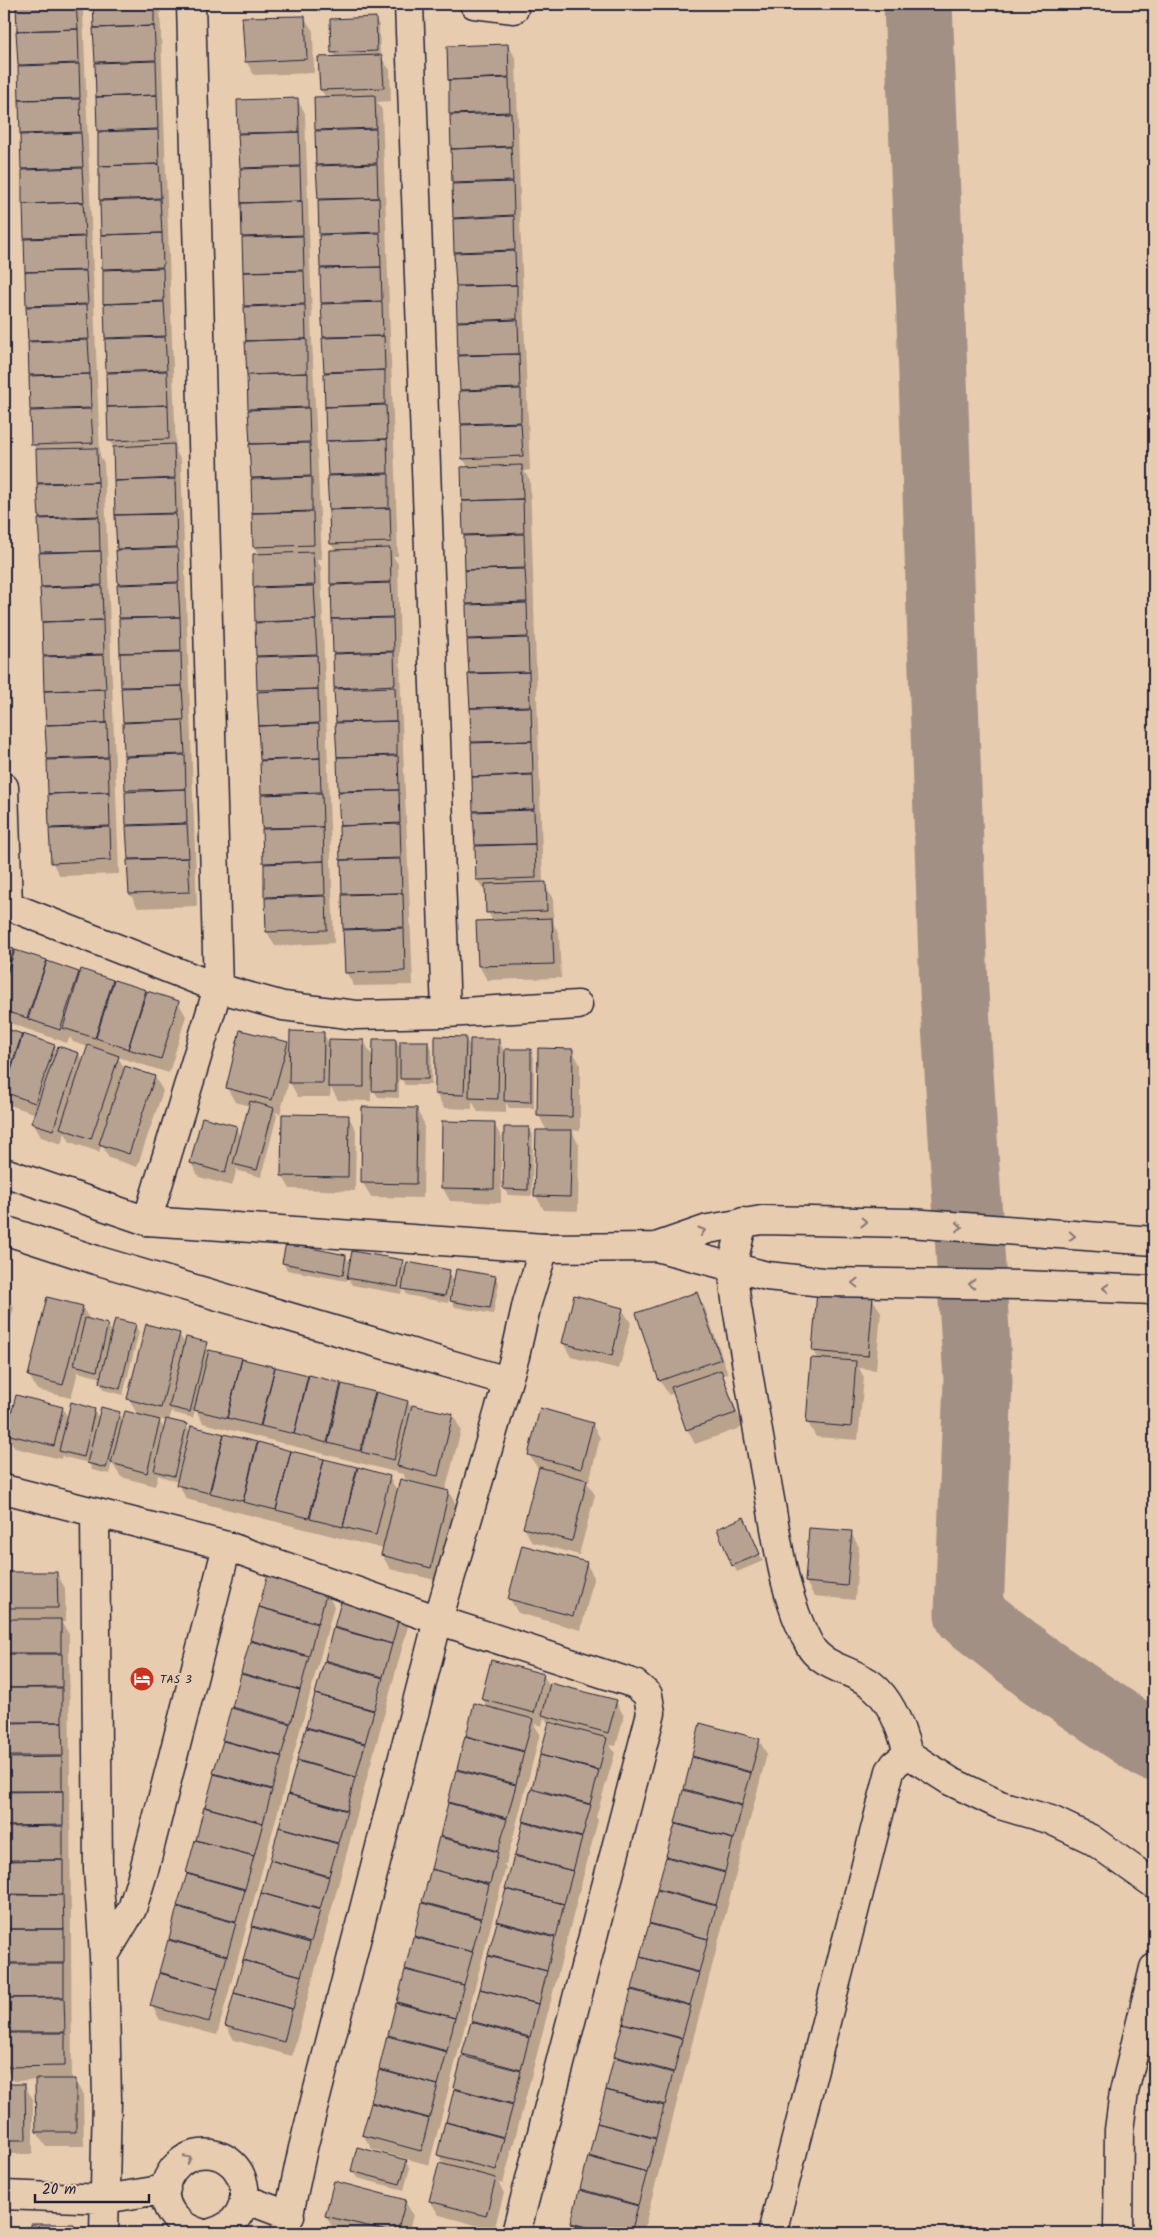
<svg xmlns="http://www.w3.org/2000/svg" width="1158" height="2237" font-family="Kalam,sans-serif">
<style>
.shadow{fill:#0003;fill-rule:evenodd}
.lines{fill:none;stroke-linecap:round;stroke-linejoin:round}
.river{stroke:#a29085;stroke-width:69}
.building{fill:#b7a292;stroke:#22223b}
.street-casing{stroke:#22223b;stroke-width:31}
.secondary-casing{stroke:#22223b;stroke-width:31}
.street{stroke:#e8ccaf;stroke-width:28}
.secondary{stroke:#e8ccaf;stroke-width:28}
.oneway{stroke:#857775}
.labels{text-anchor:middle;stroke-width:4.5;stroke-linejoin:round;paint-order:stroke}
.poi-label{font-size:12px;fill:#22223b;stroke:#e8ccaf;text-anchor:start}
</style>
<rect width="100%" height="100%" fill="#e8ccaf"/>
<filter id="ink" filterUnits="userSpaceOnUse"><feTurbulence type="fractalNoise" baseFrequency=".02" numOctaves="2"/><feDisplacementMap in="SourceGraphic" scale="10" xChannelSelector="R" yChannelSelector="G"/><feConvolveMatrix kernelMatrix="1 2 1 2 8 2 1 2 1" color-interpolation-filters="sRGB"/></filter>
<g filter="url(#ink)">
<!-- shadow -->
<path class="shadow" d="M17 4H80L83 11 100 456 104 463 119 874 60 876 52 862 37 452 33 444Z
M94 4H158L160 7 176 452 181 460 197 906 138 908 130 894 114 449 110 441 108 340Z
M304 17 313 31 314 73 254 75 246 61Z
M375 19 379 25 380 56 390 70 391 101 377 102 382 110 398 556H393L398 564 401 699 413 985 354 986 346 972 331 551H336L331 544 315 98H326L321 90 336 58 333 52Z
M508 45 516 59 520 195H519L530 470 524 471 530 480 543 883 553 897 554 925 559 933 561 978 487 980 479 966 493 921 488 912 487 894 477 880 462 469 469 468 463 459 453 185H455L448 47Z
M297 99 305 113 312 318H311L322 559H316L321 567 334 943 275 946 267 932 254 555H259L254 547 238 101Z
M4 947 78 973 80 977 112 981 114 985 115 982 178 1002 186 1016 169 1073 118 1057 125 1070 155 1077 163 1091 137 1167 109 1158 102 1145 99 1152 70 1142 65 1133 61 1144 41 1137 33 1123 36 1114 4 1103V1029L54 1046 57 1052 79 1054 83 1062 88 1047 73 1042 70 1037 67 1043 4 1021Z
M323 1033 330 1045 364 1041 374 1059 396 1040 402 1051 428 1043 432 1050 431 1085H405L399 1074V1098L378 1097 371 1086V1101L338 1100 331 1088 330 1097H298L289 1081 280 1114 275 1112 277 1116 261 1177 239 1171 237 1168 232 1186 199 1177 191 1163 236 1127 242 1137 250 1106 235 1102 227 1088 287 1043 291 1050Z
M465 1038 471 1048 498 1040 506 1054 530 1050 534 1057V1108H509L506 1102V1113L478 1112 472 1101V1109L444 1108 436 1094Z
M572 1050 580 1064V1131L571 1130 579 1145 578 1211 544 1210 536 1196 547 1131 539 1116Z
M416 1109 424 1123 423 1198 371 1197 363 1183Z
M348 1116 356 1130 355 1191 290 1189 282 1175Z
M494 1124 502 1138 501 1182H504L529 1128 533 1135 532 1196 508 1195 501 1184V1203L450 1201 442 1187Z
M346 1256 351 1265 402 1261 407 1270 449 1272 454 1282 495 1277 499 1284 493 1314 455 1307 449 1297 448 1303 407 1295 403 1287 401 1294 352 1285 347 1276V1281L287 1270 283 1263Z
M4 1293 14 1308 4 1339Z
M818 1293 872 1298 881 1312 876 1370 859 1368 864 1377 858 1440 816 1437 808 1423 818 1360 813 1351Z
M697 1294 705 1308 728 1374 723 1375 743 1427 695 1444 687 1429 674 1393 669 1395 660 1381 638 1314Z
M82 1307 90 1320 108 1325 112 1333 135 1325 139 1332 123 1395 104 1390 100 1383 102 1378 78 1372 71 1398 37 1390 29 1375Z
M622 1309 631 1323 619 1369 571 1357 563 1343Z
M179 1334 185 1344 206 1343 209 1351 340 1384 342 1388 343 1386 408 1402 412 1409 413 1406 453 1415 461 1430 445 1492H449L457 1506 439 1581 390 1569 382 1555 384 1549 186 1499 178 1482 158 1475 155 1486 121 1477 112 1463 109 1474 92 1470 89 1463 64 1457 62 1455 61 1459 15 1448 7 1434 62 1408 68 1417 94 1410 99 1419 119 1413 124 1420 138 1416 129 1399ZM195 1409 203 1423 403 1474 406 1480 427 1485 426 1487 398 1492 389 1477 192 1427 190 1433 186 1425 169 1421 172 1410 174 1413 193 1418ZM158 1419 167 1421 165 1431 162 1425Z
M4 1395 10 1403 4 1420Z
M592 1424 600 1438 589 1482H587L595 1495 579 1555 532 1542 524 1528 539 1470 529 1455Z
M744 1518 763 1561 737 1572 733 1565Z
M810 1529 851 1533 859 1547 855 1600 814 1596 806 1582Z
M586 1563 594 1577 581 1630 518 1613 510 1599Z
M4 1574H57L65 1588 66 1622H61L69 1634 72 2080H75L83 2094 84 2146H45L37 2132V2080L13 2081 5 2067 7 2034 4 1894Z
M269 1576 326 1592 334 1606 217 2035 160 2020 152 2006Z
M344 1596 400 1612 408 1626 292 2056 234 2040 226 2026 307 1730H310L308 1726Z
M543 1675 550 1686 616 1702 624 1716 616 1746 610 1745 615 1753 596 1817 598 1820 512 2150H509L511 2153 503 2184 498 2182 504 2193 494 2230 439 2215 430 2201 445 2166 438 2154 463 2057 466 2058 464 2054 515 1857 518 1858 516 1855 549 1725 544 1717 542 1726 534 1724 540 1734 506 1864H503L506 1867 429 2165 372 2149 363 2135 374 2105 372 2102 440 1838 443 1839 441 1835 457 1771 460 1772 458 1768 475 1704 488 1708 482 1698Z
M701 1725 759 1740 767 1754 643 2233H570Z
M4 2085H24L33 2099V2154H4Z
M406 2161 410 2168 404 2190 357 2178 353 2171Z
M405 2201 413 2215 408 2233H347L334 2230 326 2216Z
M32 2225H73L78 2233H32Z"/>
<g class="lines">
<!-- river -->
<path class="river" d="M918 4 930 290 954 991 978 1380 969 1614 1041 1671 1154 1747"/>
</g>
<!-- building -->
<path class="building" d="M16 4H76L78 29 17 31Z
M93 4H154V26L94 28Z
M305 16 307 59 245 62 242 17Z
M376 17 377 51 331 53 330 19Z
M154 26 156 60 95 62 93 28Z
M78 29 79 63 18 65 16 31Z
M508 44 509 77 448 80 447 46Z
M382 55 384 88 320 90 318 57Z
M156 61 157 95 96 97 95 63Z
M79 64 80 98 19 100 18 66Z
M509 78 510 112 449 114V80Z
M157 95 158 129 97 131 96 97Z
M375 95 376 128 315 130 314 97Z
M298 98 299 132 238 133 237 100Z
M80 99 81 132 20 134 19 100Z
M511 113 512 146 451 149 450 115Z
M376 129 377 163 316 165 315 131Z
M158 130 159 164 98 166V132Z
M299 132 300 166 240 168 238 134Z
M81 133 83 167 21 169 20 135Z
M511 147 513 181 452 183 451 149Z
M159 164 161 198 99 200V166Z
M377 164 378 198 318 199 316 166Z
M300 167 301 201 241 203 240 169Z
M82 168 84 202 22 204V170Z
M513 182 514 215 453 218 452 184Z
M379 198 380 232 319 234 318 200Z
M160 199 162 233 101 235 100 201Z
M302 201 303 235 242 237 241 203Z
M83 202 85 236 24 238 23 204Z
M514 216 515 250 454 252 453 219Z
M162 233 163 267 102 269 101 235Z
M380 233 381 267 320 268 319 235Z
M303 236 304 270 243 272 242 238Z
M85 237 86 270 25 272 24 239Z
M515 251 516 285 456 286 454 253Z
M381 267 382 301 321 303 320 269Z
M163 268 164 301 103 304V270Z
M86 271 88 304 26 306 25 272Z
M304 271 305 304 244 306 243 272Z
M517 285V319L457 321 456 287Z
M164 302 166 336 105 338 104 304Z
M382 302 383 336 323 337 321 304Z
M87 305 89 339 28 341 26 307Z
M305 305 306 339 246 341 244 307Z
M518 320 519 354 458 355 457 322Z
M384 336 385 370 324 372 322 338Z
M165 337 167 370 106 372 105 339Z
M307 339V373L247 375 245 341Z
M88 340 90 374 29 375 28 342Z
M519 354 520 388 460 390 458 356Z
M385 370V404L325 407 324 373Z
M167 371 168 405 107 407 106 373Z
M308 373V407L248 409 247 375Z
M90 374 91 408 30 410 29 376Z
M521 389V422L461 424 459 391Z
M168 405 169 439 108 441 107 407Z
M386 405 387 439 326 441 325 407Z
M309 408 310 442 250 444 248 410Z
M91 409 93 443 31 445 30 411Z
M521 423 523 456 462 459 461 425Z
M387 439 388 473 328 475 326 441Z
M310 443 311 476 251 478 249 444Z
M174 444 175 478 114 481 113 447Z
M97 448 98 482 37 483 36 449Z
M522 465 523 499 462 501 461 467Z
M389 474V508L329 509 327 476Z
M312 477V511L252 513 251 479Z
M175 479 176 513 115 515 114 481Z
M98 482 99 516 39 518 37 484Z
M523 499 524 533 463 535 462 501Z
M390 508 391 542 330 544 329 510Z
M313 512 314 545 253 547 252 513Z
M176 514 177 547 117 549 115 515Z
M99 517 100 551 40 552 38 519Z
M524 534 525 568 465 570 464 536Z
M178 548 179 582 118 584 116 550Z
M390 548 391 582 330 584V550Z
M101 551 102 585 41 587 39 553Z
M313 552 315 585 253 587V554Z
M525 569 527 602 466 604 465 570Z
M178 583 180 617 119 618 117 585Z
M391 583 393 617 332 619 331 585Z
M102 586 103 620 42 622 40 588Z
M314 586 316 620 255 622 254 588Z
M527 603 528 637 467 639 466 605Z
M180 617 181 651 120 653 119 619Z
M393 618 394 651 333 653 332 619Z
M103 620 104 654 43 656 42 622Z
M315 620 317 654 256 656 255 623Z
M528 638 529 672 469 673 467 640Z
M181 652 182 686 121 687 120 653Z
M394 652 395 685 334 688 333 654Z
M104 655 106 689 44 691 43 657Z
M317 655 318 689 257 690 256 657Z
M529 672 530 706 470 708 468 674Z
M182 686 184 720 123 722 121 688Z
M395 687 396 721 336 722 334 689Z
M105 689 106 723 46 725 44 691Z
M318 689 319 723 259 726 257 692Z
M531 707 532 741 471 742 470 708Z
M183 720 185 754 124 756 123 723Z
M397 721V755L337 757 335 723Z
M107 723 108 757 47 759 45 725Z
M319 724 320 758 260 760 258 726Z
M532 741 533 774 472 777 471 743Z
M185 755 186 789 125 790 124 757Z
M398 756 399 790 338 791 337 757Z
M108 758 109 792 48 794 47 760Z
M320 758 321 792 261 794 260 761Z
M533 775 534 809 473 811 472 777Z
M186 789 187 823 126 825 125 792Z
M399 790 400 823 340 826 338 792Z
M109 792 110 826 49 828 48 794Z
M322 793 323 827 262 828 261 795Z
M534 810 535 844 475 845 473 812Z
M187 824 189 858 128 859 126 826Z
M400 824 401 858 340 860 339 826Z
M110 827 111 860 51 863 49 829Z
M323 827 324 861 263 863 262 829Z
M535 844 536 878 476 880 475 846Z
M188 858 190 892 129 894 127 860Z
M401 859 402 893 342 894 341 860Z
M324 861 325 895 264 897V864Z
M546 882 547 911 486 913 485 884Z
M403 893 404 927 343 929 342 895Z
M326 896 327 930 266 932 265 898Z
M552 918 554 964 478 966 476 921Z
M404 928 405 971 345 973 343 930Z
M4 946 14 949 4 980Z
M15 950 47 960 27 1018 4 1011V983Z
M47 961 79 972 60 1030 28 1019Z
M81 969 113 980 95 1038 63 1028Z
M114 980 146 990 128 1049 96 1038Z
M147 991 179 1001 161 1059 128 1049Z
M4 1028 22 1034 4 1088Z
M240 1030 288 1042 272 1100 226 1088Z
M290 1031 324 1032 323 1083H289Z
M23 1034 55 1045 35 1103 4 1092Z
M435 1036 466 1037 464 1095 435 1094Z
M329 1039 364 1040V1087H328Z
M373 1039H396V1091H372Z
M470 1039H499L498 1099 469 1098Z
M400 1041H428V1079H400Z
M88 1045 119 1056 91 1139 60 1128Z
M58 1046 79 1053 53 1130 31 1123Z
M538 1048 573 1049 572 1117 537 1116Z
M505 1049H531V1102L504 1101Z
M125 1066 155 1076 129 1154 99 1144Z
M250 1101 274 1108 257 1170 233 1164Z
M362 1107 417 1108 416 1184 361 1183Z
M282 1114 349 1115 348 1177 281 1176Z
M202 1117 237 1126 225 1173 190 1163Z
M442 1121 495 1122 494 1189 441 1188Z
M504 1127H529L528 1190 503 1189Z
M536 1130H572L570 1197 534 1196Z
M286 1243 346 1255 343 1275 282 1263Z
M352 1251 403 1260 398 1287 347 1278Z
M407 1262 450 1270 445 1296 402 1289Z
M456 1269 496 1276 490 1308 450 1301Z
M697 1292 721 1359 659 1381 636 1313Z
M817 1292 873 1297 868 1356 812 1351Z
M574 1295 623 1308 612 1356 562 1343Z
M47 1297 83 1306 63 1385 28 1376Z
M85 1318 108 1324 97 1371 74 1365Z
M115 1319 136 1324 120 1389 99 1383Z
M146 1324 180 1333 161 1408 127 1399Z
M186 1337 207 1342 190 1412 169 1407Z
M209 1350 242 1358 227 1418 194 1410Z
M811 1358 856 1361 851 1427 806 1423Z
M242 1359 275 1367 260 1426 227 1418Z
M275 1367 308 1375 294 1434 261 1426Z
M721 1370 736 1413 686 1430 671 1387Z
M309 1375 341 1383 327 1443 294 1434Z
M342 1384 375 1392 360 1451 328 1443Z
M376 1392 408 1401 394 1460 361 1452Z
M16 1395 63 1407 54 1446 6 1434Z
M71 1402 95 1409 84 1457 59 1451Z
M412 1405 453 1414 438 1476 397 1466Z
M101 1407 120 1412 106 1468 87 1463Z
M540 1408 593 1423 581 1469 528 1455Z
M125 1411 160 1420 147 1473 111 1463Z
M166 1419 187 1424 174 1476 154 1471Z
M191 1426 224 1434 209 1493 176 1485Z
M224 1434 257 1442 243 1501 210 1493Z
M258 1442 291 1451 276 1510 243 1502Z
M291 1451 324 1459 309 1518 276 1510Z
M324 1459 357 1467 343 1527 310 1519Z
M358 1467 390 1476 376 1535 343 1527Z
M539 1467 587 1480 572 1541 523 1528Z
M400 1479 449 1491 431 1568 381 1555Z
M744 1517 760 1554 732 1566 717 1529Z
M809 1528 852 1531 847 1586 805 1582Z
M522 1545 587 1562 573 1616 508 1599Z
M4 1572H57L58 1608H4Z
M268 1574 327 1591 318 1623 259 1607Z
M343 1595 401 1611 392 1644 334 1627Z
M259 1607 317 1624 309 1656 250 1640Z
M4 1619H61V1653H4Z
M333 1628 392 1644 383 1677 325 1660Z
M250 1641 309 1657 300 1690 241 1673Z
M4 1654H62V1687L4 1688Z
M491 1660 544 1674 534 1713 481 1699Z
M324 1661 383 1678 374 1710 315 1694Z
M241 1674 300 1690 291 1723 232 1707Z
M550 1683 617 1700 608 1733 542 1715Z
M4 1688H62V1722H4Z
M315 1694 374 1711 365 1743 306 1727Z
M474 1703 533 1719 524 1751 466 1736Z
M231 1708 290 1724 281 1756 222 1740Z
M62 1722 63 1756H4V1723Z
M549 1722 607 1738 599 1770 540 1755Z
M700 1723 760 1739 751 1772 692 1756Z
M306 1728 365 1744 356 1777 297 1760Z
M465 1736 524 1752 516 1784 457 1769Z
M223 1741 282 1757 272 1789 213 1773Z
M540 1755 599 1771 590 1804 532 1788Z
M62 1757V1791H4V1758Z
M692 1757 751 1773 742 1805 684 1789Z
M297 1761 355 1777 347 1810 288 1794Z
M456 1770 516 1785 507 1818 448 1802Z
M214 1774 272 1790 263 1823 205 1807Z
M531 1789 591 1805 582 1837 523 1821Z
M683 1790 742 1806 734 1839 675 1823Z
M63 1791V1825L4 1826V1792Z
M288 1794 347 1811 338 1843 279 1827Z
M448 1803 507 1819 498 1851 440 1836Z
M204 1807 263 1823 254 1856 196 1840Z
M523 1822 582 1838 573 1871 515 1855Z
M675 1824 733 1839 725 1872 666 1856Z
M63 1826V1860H4V1827Z
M279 1827 338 1844 329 1876 270 1860Z
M439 1837 498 1852 490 1884 431 1869Z
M195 1840 254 1856 245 1889 186 1873Z
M514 1856 573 1871 564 1904 505 1889Z
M666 1857 725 1873 716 1905 657 1889Z
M63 1860V1895L4 1894V1861Z
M270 1860 329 1877 320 1909 261 1893Z
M431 1869 489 1885 481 1918 422 1902Z
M187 1874 245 1890 236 1922 177 1906Z
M506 1889 564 1904 556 1937 497 1921Z
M657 1890 716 1906 708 1939 649 1923Z
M261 1893 320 1910 311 1942 252 1926Z
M4 1895H63L64 1929H4Z
M422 1903 481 1919 472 1952 414 1936Z
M177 1907 236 1923 227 1956 169 1939Z
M497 1922 555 1938 547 1971 488 1955Z
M649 1924 708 1939 699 1972 640 1957Z
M252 1927 310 1943 301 1976 243 1960Z
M4 1929H64V1963H4Z
M413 1937 473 1952 464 1985 405 1969Z
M168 1940 227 1956 218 1989 159 1972Z
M488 1956 547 1971 539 2004 480 1989Z
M640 1957 699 1973 690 2005 632 1989Z
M243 1960 302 1976 293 2009 234 1993Z
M4 1964H64V1997L4 1998Z
M405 1970 464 1985 455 2018 397 2002Z
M159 1973 218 1989 209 2022 150 2006Z
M480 1989 538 2004 530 2037 471 2021Z
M631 1990 691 2006 682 2038 623 2023Z
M234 1993 292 2009 284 2042 225 2026Z
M4 1998H64L65 2032H4Z
M396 2003 455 2018 447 2051 388 2035Z
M471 2022 529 2038 521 2070 462 2054Z
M623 2023 682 2039 674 2072 614 2056Z
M4 2033H65V2066L4 2067Z
M387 2036 447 2052 438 2085 379 2069Z
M462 2056 521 2071 513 2104 454 2088Z
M614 2057 673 2073 665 2105 606 2090Z
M379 2070 438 2085 429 2118 371 2102Z
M35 2079H76V2132H36Z
M4 2084H25L26 2140H4Z
M454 2089 513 2105 504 2137 446 2122Z
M606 2090 664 2106 656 2138 597 2123Z
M371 2103 429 2119 421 2151 362 2135Z
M445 2122 504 2138 496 2170 437 2155Z
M597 2123 656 2139 647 2172 589 2156Z
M357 2147 407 2160 400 2184 351 2171Z
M588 2157 647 2172 638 2205 580 2189Z
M439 2163 496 2178 486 2216 429 2201Z
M334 2181 406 2200 397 2233 325 2216Z
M579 2190 638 2206 631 2233H609L571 2223Z
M31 2224H74V2233H31Z
M571 2224 607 2233H568Z
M4 2230H25V2233H4Z"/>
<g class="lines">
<defs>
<path id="street" d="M409 4 446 1013
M474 4 514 9
M4 787 8 906
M4 904 218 988 283 1006 356 1015 446 1013 578 1005
M147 1221 218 988 191 4
M743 1222 732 1266 737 1307C748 1373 759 1439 771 1505 779 1552 786 1602 809 1644 821 1668 852 1669 872 1685 892 1701 902 1730 908 1754
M4 1230 96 1260 507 1381
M4 1489 227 1546 438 1620 635 1684 648 1695 651 1713 516 2233
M95 1514 98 1869 104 1956 107 2099 104 2233
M104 1956 132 1909 144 1870 227 1546
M4 2195 105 2199 166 2189
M245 2199 290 2216
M200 2233C176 2226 157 2203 168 2178 173 2167 183 2158 194 2155 247 2142 267 2219 211 2233
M285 2233 303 2148 438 1620 515 1356 527 1303 544 1248
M772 2233 890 1771 895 1764 908 1754 950 1781 1000 1805 1051 1820 1091 1839 1154 1884
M1118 2233 1119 2130 1124 2092 1154 1968"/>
<path id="secondary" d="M4 1172 147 1221 544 1248 656 1247 767 1276 823 1282 1021 1285 1154 1290
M656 1247 708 1229 762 1220 910 1223 1154 1241"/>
</defs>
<!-- street casing -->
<use href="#street" class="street-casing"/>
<!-- secondary casing -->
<use href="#secondary" class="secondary-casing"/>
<!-- street -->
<use href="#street" class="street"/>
<!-- secondary -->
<use href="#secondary" class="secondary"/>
</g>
<!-- one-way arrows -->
<defs><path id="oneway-chevron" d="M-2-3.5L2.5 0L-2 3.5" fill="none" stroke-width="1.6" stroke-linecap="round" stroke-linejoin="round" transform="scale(1.25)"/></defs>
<g class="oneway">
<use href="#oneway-chevron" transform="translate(864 1222) rotate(1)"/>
<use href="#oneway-chevron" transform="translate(959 1227) rotate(5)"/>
<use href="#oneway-chevron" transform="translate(702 1231) rotate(-17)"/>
<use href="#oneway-chevron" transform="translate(1072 1236) rotate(4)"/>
<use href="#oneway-chevron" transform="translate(855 1283) rotate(-179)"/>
<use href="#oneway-chevron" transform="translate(972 1284) rotate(-179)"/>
<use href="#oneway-chevron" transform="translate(1106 1288) rotate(-178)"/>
<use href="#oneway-chevron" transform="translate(188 2159) rotate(-26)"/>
</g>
</g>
<!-- icons -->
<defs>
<symbol id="hotel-disc" viewBox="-11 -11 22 22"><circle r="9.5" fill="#c8321e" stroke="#e8ccaf"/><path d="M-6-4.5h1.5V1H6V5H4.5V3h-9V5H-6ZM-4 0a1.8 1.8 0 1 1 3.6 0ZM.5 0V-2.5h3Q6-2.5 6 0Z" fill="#fff"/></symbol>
</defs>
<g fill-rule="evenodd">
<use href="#hotel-disc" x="128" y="1665" width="28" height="28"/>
</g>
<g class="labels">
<!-- poi labels -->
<g class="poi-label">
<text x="160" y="1683">TAS 3</text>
</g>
</g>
<!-- margin -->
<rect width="1158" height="2237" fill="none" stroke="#e8ccaf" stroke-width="20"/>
<rect x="10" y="10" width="1138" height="2217" fill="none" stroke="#22223b" stroke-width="2" filter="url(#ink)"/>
<!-- scale -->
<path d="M35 2194v8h114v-8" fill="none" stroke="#22223b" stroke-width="2.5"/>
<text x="42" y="2194" font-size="15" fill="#22223b" stroke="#e8ccaf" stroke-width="4" paint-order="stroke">20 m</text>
</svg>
